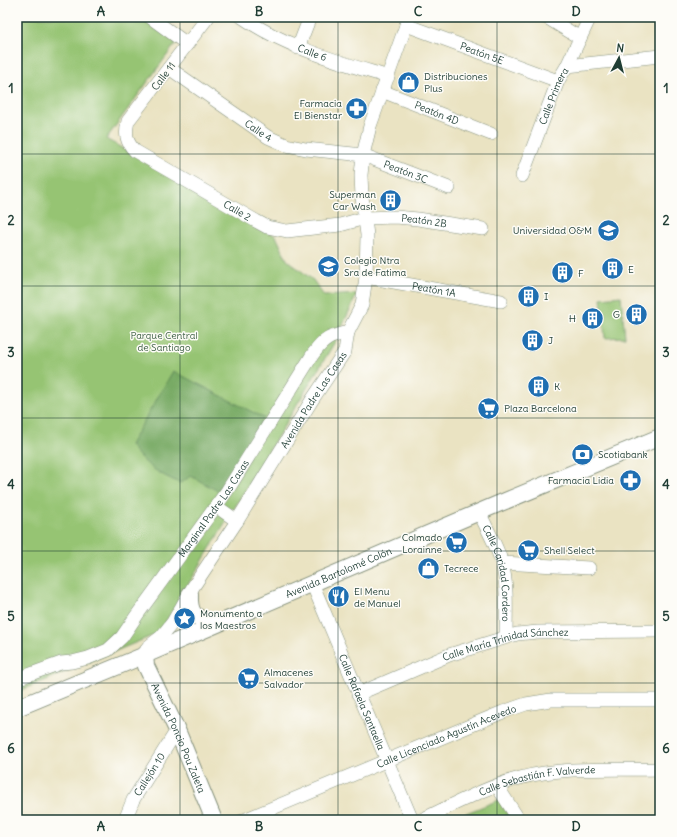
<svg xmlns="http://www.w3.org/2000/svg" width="677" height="837" font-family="Delius,sans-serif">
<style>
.green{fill:#96c473;stroke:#5a8054}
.forest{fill:#78aa65;stroke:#4c744c}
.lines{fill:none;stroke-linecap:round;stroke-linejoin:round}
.minor-casing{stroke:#84907b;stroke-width:14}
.major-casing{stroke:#84907b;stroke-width:18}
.minor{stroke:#fff;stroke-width:13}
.major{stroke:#fff;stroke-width:16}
.grid{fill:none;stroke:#1f3d34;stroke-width:1;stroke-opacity:0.55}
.labels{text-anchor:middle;stroke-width:3;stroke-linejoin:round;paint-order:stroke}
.street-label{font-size:10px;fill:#1f3d34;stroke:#fdfcf7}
.poi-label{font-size:10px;fill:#1f3d34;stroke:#fdfcf7;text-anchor:start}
.park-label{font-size:10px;fill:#3d5f44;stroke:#fdfcf7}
.neatline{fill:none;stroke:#1f3d34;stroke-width:1.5}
.grid-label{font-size:13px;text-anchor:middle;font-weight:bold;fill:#1f3d34}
</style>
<rect width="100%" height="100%" fill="#fdfcf7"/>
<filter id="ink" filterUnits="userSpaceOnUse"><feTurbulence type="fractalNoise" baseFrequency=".025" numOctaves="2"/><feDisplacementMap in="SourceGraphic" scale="8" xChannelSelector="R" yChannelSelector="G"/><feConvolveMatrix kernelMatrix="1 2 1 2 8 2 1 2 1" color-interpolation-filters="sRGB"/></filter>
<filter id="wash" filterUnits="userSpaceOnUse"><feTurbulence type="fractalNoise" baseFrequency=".012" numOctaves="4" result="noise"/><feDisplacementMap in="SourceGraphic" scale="16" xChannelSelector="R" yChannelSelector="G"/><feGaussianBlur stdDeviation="0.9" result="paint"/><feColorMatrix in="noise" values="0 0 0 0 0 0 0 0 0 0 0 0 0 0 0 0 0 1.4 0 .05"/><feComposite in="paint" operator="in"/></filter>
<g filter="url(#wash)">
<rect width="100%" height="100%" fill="#eae3c2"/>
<!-- green -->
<path class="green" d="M17 17H141L176 43 106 139 276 236 287 260 313 280 324 296 357 294 336 340 159 633 17 692Z
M621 296 625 337 605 338 601 298Z
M499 800 511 820H449Z"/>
<!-- forest -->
<path class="forest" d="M173 371 264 418 218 491 191 476 180 483C157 473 146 466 130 445Z"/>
</g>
<g filter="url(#ink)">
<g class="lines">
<defs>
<g id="minor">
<path d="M150 17 187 44"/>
<path id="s1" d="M208 17 128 121C125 134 126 142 135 151L256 221 267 227 287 231 340 225 365 218 396 217 418 219 483 229"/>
<path id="s2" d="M242 17C285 47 337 61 388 77"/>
<path d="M546 17 580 38"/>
<path id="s3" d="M406 25 558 81"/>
<path d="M298 48 310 17"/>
<path d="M567 66 660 56"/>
<path id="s4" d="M169 68 268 137 286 145 306 149 363 155 449 188"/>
<path id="s5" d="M382 91 491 134"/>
<path id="s6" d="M522 176 558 81 567 66 590 17"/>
<path id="s7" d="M366 277 501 301"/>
<path d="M216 506 237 521"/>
<path id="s8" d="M479 512C487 529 497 546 502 563 508 585 506 614 506 637"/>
<path d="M502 563 589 568"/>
<path id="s9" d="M312 583 412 820"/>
<path id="s10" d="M146 651 148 647 161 637 173 622 193 587 237 521 312 400 345 351 348 332 362 305 366 277 367 235 362 197 361 175 363 155 370 126 409 17"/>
<path id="s11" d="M17 679 61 663 72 662 88 658 108 650 122 637 137 615 227 491 313 354C325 338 329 337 348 332"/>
<path id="s12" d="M358 694 449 655 517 634 538 632 660 631"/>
<path d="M497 786 519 820"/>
<path id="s13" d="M125 820 133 800 177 730"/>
<path id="s14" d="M244 820 503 712 526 704 551 700H660"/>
<path id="s15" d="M421 820C453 805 486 787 520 778 565 766 614 770 660 769"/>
</g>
<g id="major">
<path d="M190 594C189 616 196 618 215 624"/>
<path id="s16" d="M145 655 146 666 177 730 214 820"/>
<path id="s17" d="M17 708 145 655 498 504 660 437"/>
</g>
</defs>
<!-- minor casing -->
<use href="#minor" class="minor-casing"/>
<!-- major casing -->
<use href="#major" class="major-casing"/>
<!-- minor -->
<use href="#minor" class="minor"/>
<!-- major -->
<use href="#major" class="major"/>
</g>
</g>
<!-- grid -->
<path class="grid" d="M180 17V820M338 17V820M497 17V820M17 154H660M17 286H660M17 418H660M17 551H660M17 683H660"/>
<!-- icons -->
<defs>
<symbol id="shop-disc" viewBox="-11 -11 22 22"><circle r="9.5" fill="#1f6fb2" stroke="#fdfcf7"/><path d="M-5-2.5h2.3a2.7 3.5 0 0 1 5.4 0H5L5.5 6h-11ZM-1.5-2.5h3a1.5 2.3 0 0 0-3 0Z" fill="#fff"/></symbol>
<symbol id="pharmacy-disc" viewBox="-11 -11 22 22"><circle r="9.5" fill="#1f6fb2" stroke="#fdfcf7"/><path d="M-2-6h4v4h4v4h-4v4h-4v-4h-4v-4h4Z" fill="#fff"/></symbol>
<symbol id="building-disc" viewBox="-11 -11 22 22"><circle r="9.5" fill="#1f6fb2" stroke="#fdfcf7"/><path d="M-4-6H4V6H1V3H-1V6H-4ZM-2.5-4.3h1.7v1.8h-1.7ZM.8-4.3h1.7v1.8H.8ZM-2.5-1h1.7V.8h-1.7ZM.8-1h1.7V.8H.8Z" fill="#fff"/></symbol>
<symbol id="university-disc" viewBox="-11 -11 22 22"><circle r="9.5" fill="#1f6fb2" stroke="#fdfcf7"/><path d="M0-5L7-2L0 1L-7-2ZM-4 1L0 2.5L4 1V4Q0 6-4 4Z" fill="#fff"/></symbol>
<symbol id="school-disc" viewBox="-11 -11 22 22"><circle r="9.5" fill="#1f6fb2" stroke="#fdfcf7"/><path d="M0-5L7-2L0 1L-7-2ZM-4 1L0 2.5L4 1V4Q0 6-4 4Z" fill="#fff"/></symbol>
<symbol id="supermarket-disc" viewBox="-11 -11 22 22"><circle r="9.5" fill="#1f6fb2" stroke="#fdfcf7"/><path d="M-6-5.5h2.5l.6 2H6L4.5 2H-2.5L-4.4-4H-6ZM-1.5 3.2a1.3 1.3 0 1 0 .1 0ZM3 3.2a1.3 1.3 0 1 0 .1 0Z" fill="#fff"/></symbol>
<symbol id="bank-disc" viewBox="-11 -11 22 22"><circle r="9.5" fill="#1f6fb2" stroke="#fdfcf7"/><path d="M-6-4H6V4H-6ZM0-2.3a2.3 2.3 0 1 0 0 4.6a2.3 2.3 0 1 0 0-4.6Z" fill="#fff"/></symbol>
<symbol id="restaurant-disc" viewBox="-11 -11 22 22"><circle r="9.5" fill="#1f6fb2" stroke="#fdfcf7"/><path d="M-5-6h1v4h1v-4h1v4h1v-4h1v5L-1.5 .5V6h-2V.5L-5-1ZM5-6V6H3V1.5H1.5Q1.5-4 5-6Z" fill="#fff"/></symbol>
<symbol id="sight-disc" viewBox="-11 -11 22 22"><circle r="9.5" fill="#1f6fb2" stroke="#fdfcf7"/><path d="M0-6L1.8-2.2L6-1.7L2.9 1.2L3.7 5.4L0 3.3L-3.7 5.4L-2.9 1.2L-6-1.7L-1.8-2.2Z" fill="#fff"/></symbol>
</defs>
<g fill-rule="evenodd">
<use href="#shop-disc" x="396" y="70" width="25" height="25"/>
<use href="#pharmacy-disc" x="344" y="96" width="25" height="25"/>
<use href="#building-disc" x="378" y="188" width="25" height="25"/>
<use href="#university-disc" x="596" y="218" width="25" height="25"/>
<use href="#school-disc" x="316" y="254" width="25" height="25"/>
<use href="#building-disc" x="600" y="256" width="25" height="25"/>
<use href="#building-disc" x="550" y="260" width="25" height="25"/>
<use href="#building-disc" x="516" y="284" width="25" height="25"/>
<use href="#building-disc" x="624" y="302" width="25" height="25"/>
<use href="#building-disc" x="580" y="306" width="25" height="25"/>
<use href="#building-disc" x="520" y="328" width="25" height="25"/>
<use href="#building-disc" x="526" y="374" width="25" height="25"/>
<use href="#supermarket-disc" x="476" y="396" width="25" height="25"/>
<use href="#bank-disc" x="570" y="442" width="25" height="25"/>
<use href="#pharmacy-disc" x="618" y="468" width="25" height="25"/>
<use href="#supermarket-disc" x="444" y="530" width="25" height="25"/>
<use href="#supermarket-disc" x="516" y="538" width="25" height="25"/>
<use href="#shop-disc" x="416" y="556" width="25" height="25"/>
<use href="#restaurant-disc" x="326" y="584" width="25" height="25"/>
<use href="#sight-disc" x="172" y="606" width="25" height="25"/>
<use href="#supermarket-disc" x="236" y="666" width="25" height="25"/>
</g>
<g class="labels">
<!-- street labels -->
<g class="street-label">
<text dy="4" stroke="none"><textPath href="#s2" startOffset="79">Calle 6</textPath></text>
<text dy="4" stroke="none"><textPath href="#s3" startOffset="81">Peatón 5E</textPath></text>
<text transform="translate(163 76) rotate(-53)" y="4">Calle 11</text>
<text dy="4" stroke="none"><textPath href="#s6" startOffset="86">Calle Primera</textPath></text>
<text dy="4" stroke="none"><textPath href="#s5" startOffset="59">Peatón 4D</textPath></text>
<text dy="4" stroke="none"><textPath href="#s4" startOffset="109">Calle 4</textPath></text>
<text dy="4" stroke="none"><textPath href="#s4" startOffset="264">Peatón 3C</textPath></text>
<text dy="4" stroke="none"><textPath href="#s1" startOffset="282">Calle 2</textPath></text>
<text dy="4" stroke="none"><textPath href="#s1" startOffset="475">Peatón 2B</textPath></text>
<text dy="4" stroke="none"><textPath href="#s7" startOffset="69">Peatón 1A</textPath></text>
<text dy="4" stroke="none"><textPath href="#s10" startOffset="303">Avenida Padre Las Casas</textPath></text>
<text dy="4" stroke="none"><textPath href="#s11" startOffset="273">Marginal Padre Las Casas</textPath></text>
<text dy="4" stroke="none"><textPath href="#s17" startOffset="349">Avenida Bartolomé Colón</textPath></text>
<text dy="4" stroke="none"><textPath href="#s8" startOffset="65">Calle Caridad Cordero</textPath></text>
<text dy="4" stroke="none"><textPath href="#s12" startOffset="157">Calle María Trinidad Sánchez</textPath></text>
<text dy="4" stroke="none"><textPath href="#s9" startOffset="129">Calle Rafaela Santaella</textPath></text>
<text dy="4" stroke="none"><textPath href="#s14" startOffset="219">Calle Licenciado Agustín Acevedo</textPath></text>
<text dy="4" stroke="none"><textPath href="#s16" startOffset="90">Avenida Poncio Pou Zaleta</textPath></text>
<text dy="4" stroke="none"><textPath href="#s13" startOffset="52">Callejón 10</textPath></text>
<text dy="4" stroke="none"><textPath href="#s15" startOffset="124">Calle Sebastián F. Valverde</textPath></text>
</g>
<!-- poi labels -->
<g class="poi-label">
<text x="424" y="80">Distribuciones<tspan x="424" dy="12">Plus</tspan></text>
<text x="342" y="107" text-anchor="end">Farmacia<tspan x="342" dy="12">El Bienstar</tspan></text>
<text x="376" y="198" text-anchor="end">Superman<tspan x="376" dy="12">Car Wash</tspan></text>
<text x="592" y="234" text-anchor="end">Universidad O&amp;M</text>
<text x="344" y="264">Colegio Ntra<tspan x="344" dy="12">Sra de Fatima</tspan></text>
<text x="628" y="273">E</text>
<text x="578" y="277">F</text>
<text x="544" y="300">I</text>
<text x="620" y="318" text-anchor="end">G</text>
<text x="576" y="322" text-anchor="end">H</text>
<text x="548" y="344">J</text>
<text x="554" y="390">K</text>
<text x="504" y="412">Plaza Barcelona</text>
<text x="598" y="458">Scotiabank</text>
<text x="614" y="484" text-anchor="end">Farmacia Lidia</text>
<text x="442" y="541" text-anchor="end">Colmado<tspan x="442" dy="12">Lorainne</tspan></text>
<text x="544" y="554">Shell Select</text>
<text x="444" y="572">Tecrece</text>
<text x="354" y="595">El Menu<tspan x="354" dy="12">de Manuel</tspan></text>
<text x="200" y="617">Monumento a<tspan x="200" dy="12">los Maestros</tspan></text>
<text x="264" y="676">Almacenes<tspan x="264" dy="12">Salvador</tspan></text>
</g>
<!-- park labels -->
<g class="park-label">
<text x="164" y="339">Parque Central<tspan x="164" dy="12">de Santiago</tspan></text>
</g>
</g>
<!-- margin -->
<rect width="677" height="837" fill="none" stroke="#fdfcf7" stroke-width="44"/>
<!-- north arrow -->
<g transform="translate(619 58) rotate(7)" stroke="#fdfcf7" stroke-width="3" paint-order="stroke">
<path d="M0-3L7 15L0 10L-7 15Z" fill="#1f3d34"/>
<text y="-6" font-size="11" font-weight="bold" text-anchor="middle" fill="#1f3d34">N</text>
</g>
<rect x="22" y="22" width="633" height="793" class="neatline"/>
<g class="grid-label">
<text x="101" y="16">A</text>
<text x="259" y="16">B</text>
<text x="418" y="16">C</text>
<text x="576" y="16">D</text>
<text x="11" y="93">1</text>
<text x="666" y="93">1</text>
<text x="11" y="225">2</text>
<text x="666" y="225">2</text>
<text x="11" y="357">3</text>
<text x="666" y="357">3</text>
<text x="11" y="489">4</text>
<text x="666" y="489">4</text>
<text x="11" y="621">5</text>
<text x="666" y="621">5</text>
<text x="11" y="753">6</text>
<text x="666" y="753">6</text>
<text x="101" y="831">A</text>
<text x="259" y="831">B</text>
<text x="418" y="831">C</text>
<text x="576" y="831">D</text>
</g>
</svg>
